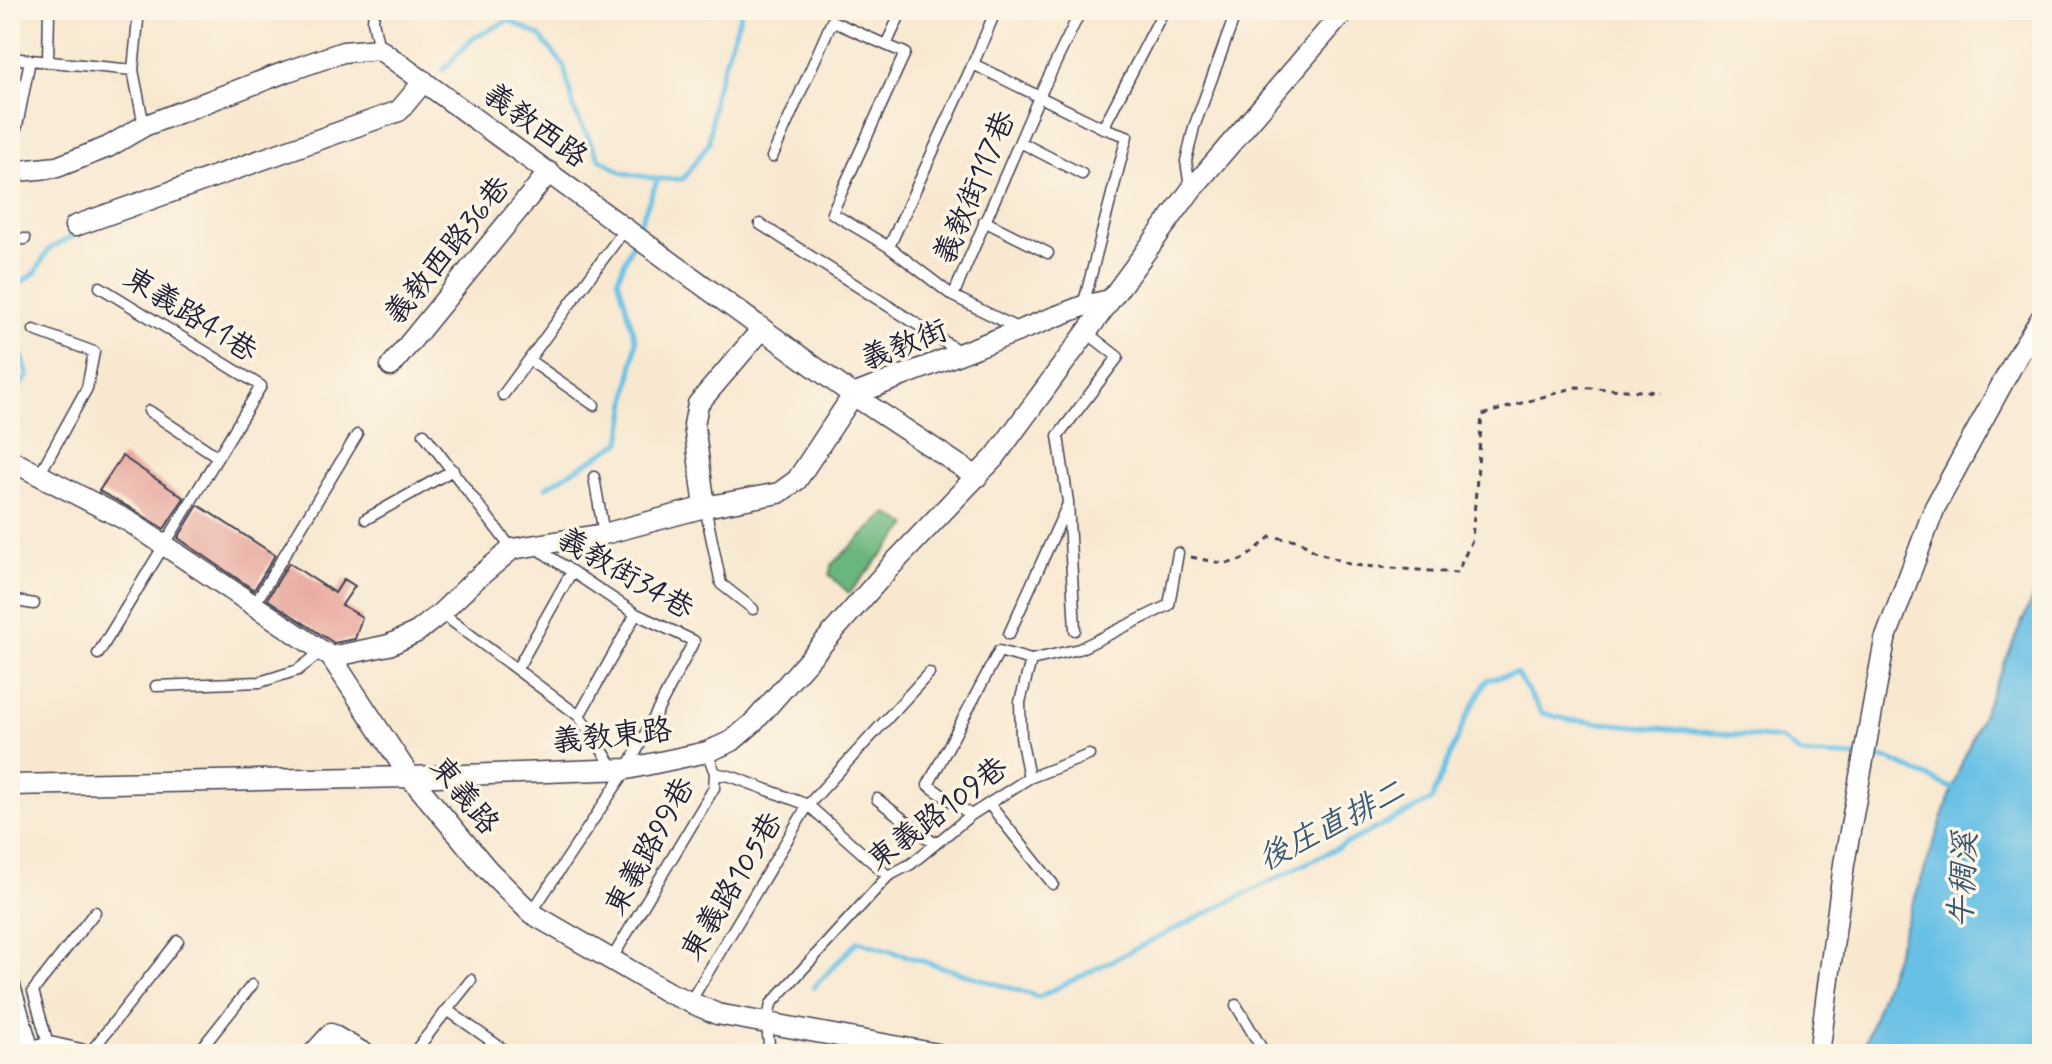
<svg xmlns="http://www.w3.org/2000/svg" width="2052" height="1064" font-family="Mynerve,'LXGW WenKai TC',sans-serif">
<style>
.forest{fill:#6ab67e;stroke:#466c5c;stroke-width:2}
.water{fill:#67c0e5;stroke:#447190;stroke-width:2}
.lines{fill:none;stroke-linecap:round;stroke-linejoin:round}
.stream{stroke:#67c0e5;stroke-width:5}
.building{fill:#e8a79e}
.service-casing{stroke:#424051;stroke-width:13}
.minor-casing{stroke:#424051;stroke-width:23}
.path{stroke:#424051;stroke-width:3;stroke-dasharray:6 6;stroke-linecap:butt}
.service{stroke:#fff;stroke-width:10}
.minor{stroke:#fff;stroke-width:20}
.labels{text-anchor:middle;stroke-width:7;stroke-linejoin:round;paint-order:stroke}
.street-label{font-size:30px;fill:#22223b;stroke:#fcf5e5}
.water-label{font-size:32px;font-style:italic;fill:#3a5976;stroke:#fcf5e5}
</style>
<rect width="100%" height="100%" fill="#fcf5e5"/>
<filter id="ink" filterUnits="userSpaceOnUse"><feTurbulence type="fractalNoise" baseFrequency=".0125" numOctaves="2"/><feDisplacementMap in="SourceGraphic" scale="16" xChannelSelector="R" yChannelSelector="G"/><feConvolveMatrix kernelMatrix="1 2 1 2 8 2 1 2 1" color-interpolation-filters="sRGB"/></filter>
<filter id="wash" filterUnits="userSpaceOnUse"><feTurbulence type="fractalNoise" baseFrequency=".006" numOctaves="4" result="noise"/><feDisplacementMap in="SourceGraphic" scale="32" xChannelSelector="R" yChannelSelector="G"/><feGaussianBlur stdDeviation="1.8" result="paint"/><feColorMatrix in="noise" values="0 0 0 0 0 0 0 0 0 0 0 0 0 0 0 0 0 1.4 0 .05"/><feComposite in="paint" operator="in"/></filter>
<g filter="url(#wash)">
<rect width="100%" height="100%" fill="#f8e8d0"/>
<!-- forest -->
<path class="forest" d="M887 513 908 525 849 593 829 575 832 564Z"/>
<!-- water -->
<path class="water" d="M2042 575V1054H1861L1960 767Z"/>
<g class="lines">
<!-- stream -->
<path class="stream" d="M443 70 472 39 509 20 540 36 564 66 575 112 599 158 623 173 658 179H683L709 143 714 95 742 10
M637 230 658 179
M10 298 14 287 35 273 49 249 77 234
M10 341 23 359 28 376 10 398
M546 487 621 442 636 341 618 278 634 239
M1868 758 1888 759 1956 790
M813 988 858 941 1039 997 1431 801 1466 718 1487 680 1516 673 1542 713 1570 720 1781 739 1801 754 1858 757"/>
</g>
<g id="blocks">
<!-- building -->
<path class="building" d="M122 456 184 498 164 529 136 511 99 491Z
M198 505 275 555 254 590 178 538Z
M289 563 335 593 344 579 355 586 342 605 362 617 355 639 334 643 267 599Z"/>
</g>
</g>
<g filter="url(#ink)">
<use href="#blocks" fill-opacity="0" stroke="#424051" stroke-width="2"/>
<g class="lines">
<defs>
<path id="service" d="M374 10 373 21 379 49
M996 10 973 64 1103 128 1127 136 1083 306
M10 58 133 70 144 126
M48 61 49 10
M973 64 889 247 953 296 1019 329
M133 70 139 10
M17 126 30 60
M1103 128 1164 10
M1020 142 1082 174
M772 157 832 21 886 45
M1190 187 1186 161 1194 127 1237 10
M984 221 1048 253
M760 224 962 353
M10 240 25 239
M889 247 832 213 905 53 886 45 902 10
M953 296 1039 97 1081 10
M34 330 94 352 87 388 39 475
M529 360 594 405
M503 395 625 229
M149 411 218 457
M424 434 512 549
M594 477 604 534
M705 507 721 584 753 609
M366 519 453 470
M10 600 34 604
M254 605 357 435
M441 613 579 716 614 768
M1075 630 1068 502 1058 436 1118 357 1086 332
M1009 634 1068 504
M98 654 261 386 100 287
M517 669 571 573
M156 686 260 682 298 670 322 651
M579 716 636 614
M715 773 733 777 808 805 929 673
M1029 778 1089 755
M877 799 935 844
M989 804 1053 884
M971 815 928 785 999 651 1031 660
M531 913 627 769 694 641 636 614 535 547
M611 960 714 788 715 773 707 752
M690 1002 808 805 888 876
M1236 1005 1265 1054
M447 1010 471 980
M49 1047 33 991 95 912
M89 1054 178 941
M197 1054 252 985
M413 1054 447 1010 510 1054
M770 1054 767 1025 771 1004 888 876 911 864 971 815 1029 778 1021 737 1020 702 1031 660 1079 649 1169 605 1178 553"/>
<path id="minor" d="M10 172 57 167 108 147 144 126 288 71 343 52 379 49 853 395 977 477
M75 226 399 111 424 81
M391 366 549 172
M10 460 130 522 331 657 410 777 487 869 531 913 667 992 717 1014 938 1054
M705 507 694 425 698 404 762 329
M331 657 389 645 417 632 441 613 475 580 512 549 604 534 705 507 779 493 797 480 853 395 1083 306 1110 300
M10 785 410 777 627 769 707 752 732 741 754 722 891 566 995 457 1191 190 1345 10
M10 986 29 1051
M19 1054 49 1047 80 1054
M313 1054 331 1034 365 1054
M1819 1054 1844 864 1885 640 1935 507 2019 353 2042 317"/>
</defs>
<!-- service casing -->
<use href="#service" class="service-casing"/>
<!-- minor casing -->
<use href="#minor" class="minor-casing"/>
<!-- path -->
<path class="path" d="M537 10 542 12
M1191 557C1236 567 1237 567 1270 537L1299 540 1314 551 1352 565 1457 573 1472 540 1482 415 1576 387 1659 392"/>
<!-- service -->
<use href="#service" class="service"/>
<!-- minor -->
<use href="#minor" class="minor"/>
</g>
</g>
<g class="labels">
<!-- street labels -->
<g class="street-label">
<text transform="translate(536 125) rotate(36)" y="10">義教西路</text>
<text transform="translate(974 187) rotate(-67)" y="10">義教街117巷</text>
<text transform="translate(447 250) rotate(-51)" y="10">義教西路36巷</text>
<text transform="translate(191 314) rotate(32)" y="10">東義路41巷</text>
<text transform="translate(904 344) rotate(-21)" y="10">義教街</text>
<text transform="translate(626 573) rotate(30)" y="10">義教街34巷</text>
<text transform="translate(612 735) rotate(-6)" y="10">義教東路</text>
<text transform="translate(465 795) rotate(51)" y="10">東義路</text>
<text transform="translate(937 813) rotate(-37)" y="10">東義路109巷</text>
<text transform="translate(649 846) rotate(-61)" y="10">東義路99巷</text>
<text transform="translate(731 886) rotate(-59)" y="10">東義路105巷</text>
</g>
<!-- water labels -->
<g class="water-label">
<text transform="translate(1331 824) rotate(-27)" y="11">後庄直排二</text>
<text transform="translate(1962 880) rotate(-87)" y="11">牛稠溪</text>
</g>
</g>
<!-- margin -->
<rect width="2052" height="1064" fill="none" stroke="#fcf5e5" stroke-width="40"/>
</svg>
